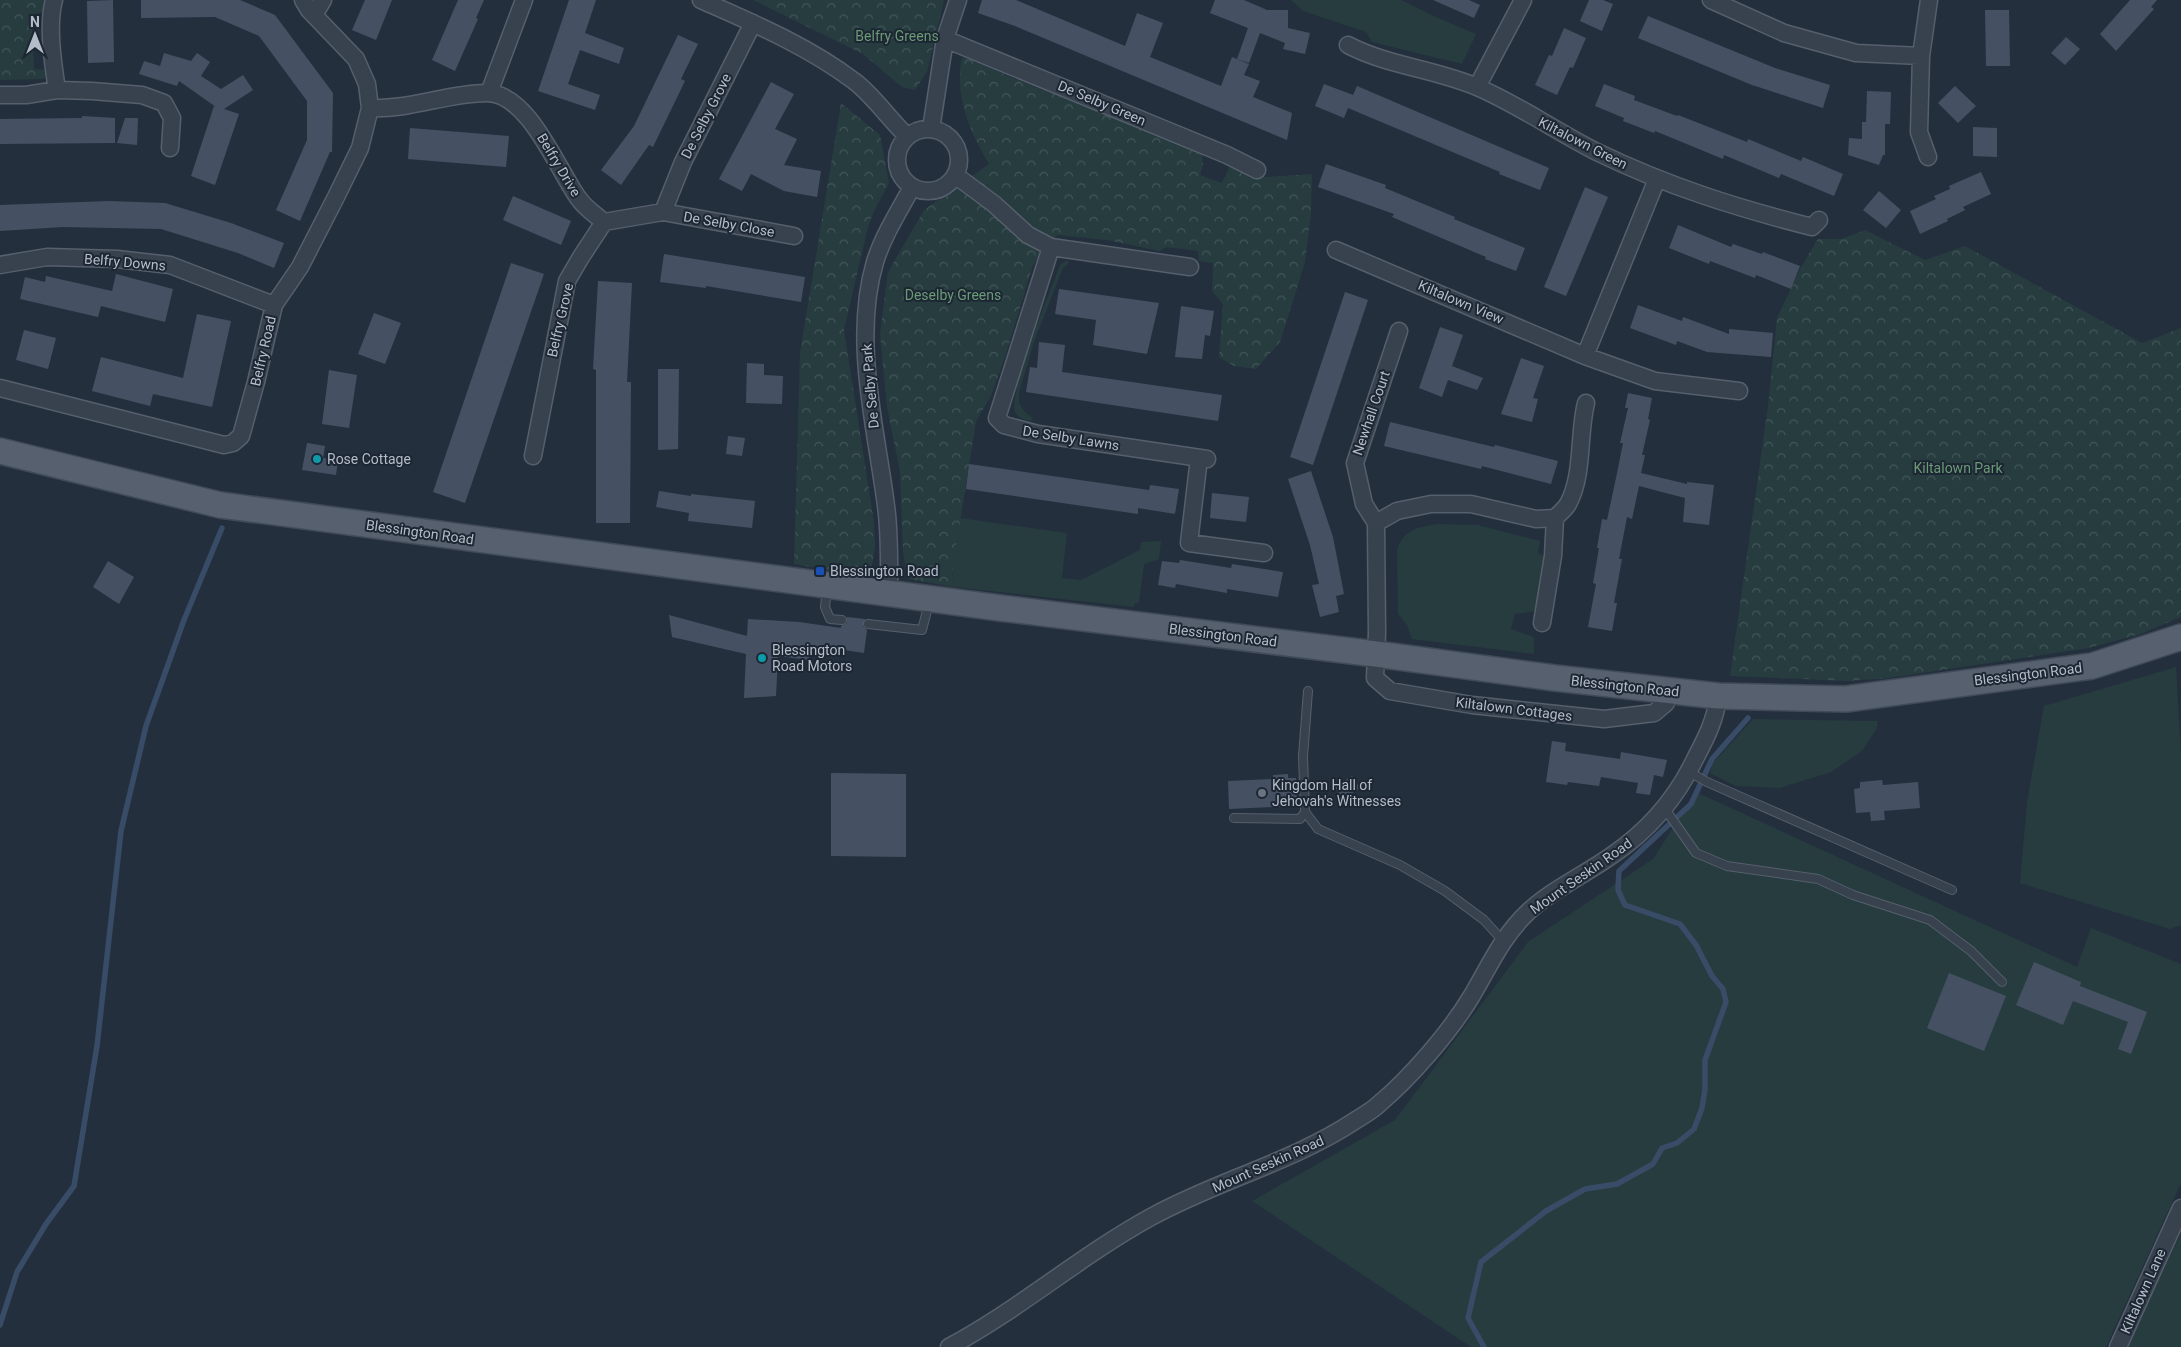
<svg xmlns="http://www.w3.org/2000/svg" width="2181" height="1347" font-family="Roboto,sans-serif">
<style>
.grass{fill:#263c3f}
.forest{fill:url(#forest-crowns)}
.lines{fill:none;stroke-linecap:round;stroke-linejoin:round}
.stream{stroke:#394c67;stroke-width:5.5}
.building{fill:#455162}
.service-casing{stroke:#565f6c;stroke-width:10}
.minor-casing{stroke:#565f6c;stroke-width:19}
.primary-casing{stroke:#414a57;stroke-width:28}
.service{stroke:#38414e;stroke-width:8}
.minor{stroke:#38414e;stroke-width:16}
.primary{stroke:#56606e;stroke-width:25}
.culture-dot{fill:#0f9aa8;stroke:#1d2633;stroke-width:2}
.transit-dot{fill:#1a4fb4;stroke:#1d2633;stroke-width:2}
.worship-dot{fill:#6b7280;stroke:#1d2633;stroke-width:2}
.labels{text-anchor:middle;stroke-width:4;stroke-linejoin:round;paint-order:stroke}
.park-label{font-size:14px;fill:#6b9a76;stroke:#1d2633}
.street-label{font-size:14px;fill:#b4bcc9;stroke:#1d2633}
.poi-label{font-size:14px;fill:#b4bcc9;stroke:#1d2633;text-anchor:start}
</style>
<defs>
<pattern id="forest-crowns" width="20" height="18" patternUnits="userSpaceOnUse" patternTransform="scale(1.25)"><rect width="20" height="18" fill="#263c3f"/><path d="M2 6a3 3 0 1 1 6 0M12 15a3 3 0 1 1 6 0" fill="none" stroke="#435659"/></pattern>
</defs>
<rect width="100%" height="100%" fill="#242f3e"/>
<!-- grass -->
<path class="grass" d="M1291 0H1401L1436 17 1476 34 1462 64 1372 42 1366 32 1303 11Z
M1067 260 1069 263 1063 268 1035 339 1019 392V403L1025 412 1033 418 1031 421C1025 420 1018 418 1015 412 1008 391 1051 290 1060 265Z
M960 518 1067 533 1062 578 1081 580 1140 550 1141 542 1161 541 1159 559 1144 564 1139 603H1135L1134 607 954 587 952 572Z
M1437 524 1478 525 1540 541 1538 553 1544 556 1536 611 1515 614 1511 629 1534 637V654L1412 639 1407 625 1398 614 1397 550C1403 530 1418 527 1437 524Z
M2176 667 2181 755V925L2170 929 2020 883 2027 802 2044 706Z
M1753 719 1878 721 1877 728 1862 751 1831 772 1780 788 1736 786 1710 773 1713 763Z
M1696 792 2077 967 2091 928 2181 964V1183L2106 1347H1471L1252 1201 1395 1120 1528 942 1653 859Z
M2181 1233V1347H2126Z"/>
<!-- forest -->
<path class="forest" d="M0 0H47L45 11 32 15 34 69 47 70 44 79 0 80Z
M753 0H944L927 72 915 90 902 87 863 54Z
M962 58H968L1010 77 1202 152 1203 164 1200 175 1222 183 1231 164 1250 178 1312 174 1311 213 1305 262 1280 342 1256 369 1234 366 1219 357 1223 304 1212 291 1213 263 1199 261 1198 251 1166 247 1160 251 1107 240 1057 235 1033 265 1006 354 991 396 976 421 952 572 954 587 908 579 903 552 900 472 887 407 880 334 888 272 924 210 989 164C970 132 954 96 962 58Z
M841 103 880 135 889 183 874 211 868 227 844 330 874 522 875 548 870 577 794 564 800 353Z
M1865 230 1925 260 1965 246 2142 343 2181 328V617L2138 635 2088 648 1889 678 1848 681 1730 676 1768 406 1777 318 1801 267 1818 239H1842Z"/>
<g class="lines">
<!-- stream -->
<path class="stream" d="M0 1325 17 1272 46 1224 74 1186 97 1046 121 831 146 726 184 620 222 528
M1484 1347 1468 1318 1481 1262 1546 1211 1585 1189 1617 1184 1653 1164 1662 1148 1677 1143 1694 1129 1702 1108 1705 1089V1060L1726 1002 1723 989 1712 976 1696 945 1680 924 1625 905 1618 890 1619 871 1691 804 1712 759 1748 718"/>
</g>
<!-- building -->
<path class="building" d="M113 0 114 62 88 63 87 1Z
M141 0H240L275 15 333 93 332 152H330L300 221 276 210 307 140V101L259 36 215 17 141 18Z
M365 0H392L376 40 352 30Z
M458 0H484L476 18 478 19 455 71 432 60Z
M569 0H596L585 33 624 48 619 64 580 50 568 84 600 95 595 110 538 91Z
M982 0H1016L1125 46 1137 13 1163 23 1150 57 1221 86 1232 57 1249 64 1244 75 1260 81 1253 97 1292 113 1287 140 1015 26 978 13Z
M1215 0H1244L1267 10H1288V28L1310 33 1305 54 1283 49 1285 43 1260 33 1249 63 1237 59 1248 28 1210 13Z
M1433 0H1469L1480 5 1474 18Z
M1589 0H1603L1613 4 1602 31 1580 21Z
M2130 0H2157L2151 7 2154 9 2116 51 2100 34Z
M1985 10H2009L2010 66H1986Z
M1648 16 1775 68 1830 85 1823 108 1752 85 1638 38Z
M1564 28 1586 38 1573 68 1570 67 1557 95 1535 85 1549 55 1552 56Z
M678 35 698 44 681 79 685 81 653 147 649 145 621 185 601 170 634 126Z
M2066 37 2080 49 2065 65 2051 53Z
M164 53 191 61 197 53 210 62 201 76 221 89 243 75 253 90 224 109 239 114 215 185 191 176 214 106 216 107 179 81 177 86 139 74 144 61 160 66Z
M771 82 794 94 775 129 797 139 784 165 821 171 817 197 784 191 751 174 742 191 719 179Z
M1324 84 1353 95 1357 86 1549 168 1540 190 1499 174 1500 172 1348 108 1344 118 1315 106Z
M1604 84 1635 96 1634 100 1677 116 1678 115 1747 142 1748 139 1801 161 1803 157 1843 174 1834 196 1781 174 1779 178 1724 155 1723 159 1655 131 1654 133 1623 121 1624 118 1595 106Z
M1955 86 1976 106 1958 123 1938 103Z
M1867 91 1891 92 1890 124H1885V155H1883L1879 165 1848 155 1849 138 1862 139V122H1866Z
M82 116 115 118V143L0 144V119L82 118Z
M125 118H138L137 145 117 143Z
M1973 127 1997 128V157L1973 156Z
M410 128 509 136 506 167 408 159Z
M1326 164 1386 185 1385 188 1455 217 1454 219 1525 248 1516 271 1485 259 1486 257 1392 217 1394 214 1318 187Z
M1981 172 1991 194 1963 207 1965 210 1947 219 1948 221 1920 234 1910 211 1936 199 1934 196 1950 189 1949 186Z
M1585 187 1608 197 1566 296 1544 287Z
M1879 191 1901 210 1886 228 1863 210Z
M513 196 571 221 561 245 503 220Z
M109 201 165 203 231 223 284 243 274 268 238 253 161 229 63 227 0 231V205Z
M1678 225 1731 247 1733 244 1762 254 1763 252 1800 266 1791 289 1756 275 1755 278 1710 261 1709 264 1669 248Z
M664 254 805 277 801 302 706 286V288L660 282Z
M511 263 544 274 465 503 433 492Z
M116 274 173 289 165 322 101 306 98 317 20 299 25 277 45 282 46 276 112 291Z
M598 281 632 283 627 382H631L630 523H596V370L593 369Z
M1059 289 1159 303 1147 354 1093 345 1096 320 1055 314Z
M1345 292 1368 300 1313 465 1290 457Z
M1638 305 1682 321 1683 317 1729 334V329L1773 333 1771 357 1707 352 1677 341 1676 345 1630 328Z
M1181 306 1214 311 1210 336 1205 335 1202 359 1175 357Z
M374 313 401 323 385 364 358 354Z
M197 314 231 321 212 407 153 394 150 406 92 391 101 357 183 378Z
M1440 327 1463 335 1452 366 1483 378 1477 390 1448 380 1442 397 1419 388Z
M24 330 56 338 48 369 16 360Z
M1039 342 1065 345 1062 372 1222 395 1218 421 1026 392 1030 367 1037 368Z
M1521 358 1544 366 1533 398 1538 399 1532 422 1501 414Z
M747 363 764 364V375L783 376 782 404 746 403Z
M658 369H679L678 449 658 450Z
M329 370 357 375 349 428 322 424Z
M1628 393 1652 398 1648 419 1650 420 1642 455H1645L1641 473 1687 484V482L1714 485 1709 525 1683 522 1685 498 1639 486 1632 519 1627 517 1619 559H1622L1614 603H1617L1612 631 1588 627 1596 584 1593 583 1599 548H1597L1602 519 1607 520 1616 478 1623 443H1620L1628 408H1625Z
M1390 422 1494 447 1495 445 1558 461 1551 484 1482 466 1481 469 1384 446Z
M728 436 745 438 742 456 726 454Z
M307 443 325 446 323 458 338 460 336 475 302 470Z
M969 464 1149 490 1150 485 1179 489 1175 514 1138 508V514L966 489Z
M1311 471 1333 537 1344 594 1336 596 1339 612 1320 617 1312 585 1319 584 1310 545 1288 479Z
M659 491 691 496V494L755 501 752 528 688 521 689 513 656 507Z
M1212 493 1249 497 1246 522 1210 518Z
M1180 560 1231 568 1232 564 1283 572 1278 597 1227 589V593L1176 584 1175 588 1158 585 1162 561 1179 563Z
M108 561 134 577 119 604 93 587Z
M669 615 747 636 748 619 799 622 841 628V626L847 623V617L865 619 863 626 867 630 864 653 811 645 809 660 778 656 776 696 744 698 746 654 672 637Z
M1552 741 1566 743 1565 751 1620 759 1621 752 1667 760 1663 777 1654 775 1650 795 1636 793 1638 783 1601 777 1599 786 1568 782 1567 785 1546 782Z
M831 773 906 774V857L831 856Z
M1288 774V778H1296L1297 806 1229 809 1228 781 1273 779V775Z
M1352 776 1360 788 1343 799 1335 787Z
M1882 780 1883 785 1918 782 1920 808 1884 811 1885 820 1871 821 1870 812 1856 813 1854 789 1860 788V782Z
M2034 962 2081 982 2080 986 2147 1012 2131 1054 2118 1049 2128 1022 2073 1001 2063 1025 2016 1005Z
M1949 973 2006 996 1984 1051 1927 1028Z"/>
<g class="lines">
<defs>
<path id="service" d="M827 589 825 607 830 619 842 620
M868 624 922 630 929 603
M1689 772 1707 782 1952 890
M1665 809 1696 853 1727 866 1818 879 1853 895 1930 920 1971 951 2002 982
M1305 812 1318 829 1400 865 1445 891 1484 920 1503 941
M1234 818 1300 819 1305 812 1303 756 1308 691"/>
<path id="minor" d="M54 0C47 25 53 64 57 90
M701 0C753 23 808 46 854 81 872 94 890 120 907 136
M1711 0 1784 33 1856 53 1921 56
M314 15 323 0
M945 39 1227 155 1257 170
M1348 45C1388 66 1435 69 1477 87 1519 105 1557 132 1597 152 1667 186 1737 208 1812 227L1819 220
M1477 87 1523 0
M489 93 524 0
M0 95H26L57 90 92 91 142 95 164 103 172 118 170 148
M370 108C410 110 448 93 487 93 529 93 558 171 579 199 585 208 596 215 604 222
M897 160a31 31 0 1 1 62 0a31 31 0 1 1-62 0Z
M931 129 945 39 958 0
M1928 157 1919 132 1921 56 1929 0
M955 175 994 204 1028 235 1051 247 1190 267
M663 212 683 162 753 23
M1051 247 997 418 1004 425 1038 434 1207 459
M1336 250 1585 356 1655 381 1739 391
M0 265 47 257 117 259 170 265 274 305
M1399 331 1355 463 1364 504 1376 523 1377 633 1375 678 1390 691 1472 705 1604 719 1654 713 1666 703 1667 691
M1585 356 1657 179
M0 388 224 445 233 443 241 436 256 382 274 305 300 267 336 197 360 148 370 108 367 84 356 59 309 10 303 0
M533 456 567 281 581 257 604 222 663 212 794 236
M1199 458 1189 543 1264 553
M1376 523 1397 511 1431 504H1471L1536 519 1555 518C1559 514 1565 509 1568 504 1584 474 1578 435 1586 403
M889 593C889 565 890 534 886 506 876 427 852 340 875 262 883 236 899 211 912 187
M1542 623 1553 556 1555 518
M949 1347C1020 1309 1080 1256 1151 1217 1216 1181 1290 1163 1353 1122 1362 1116 1372 1111 1379 1104 1410 1078 1450 1032 1471 997 1489 967 1502 936 1529 911 1553 889 1584 875 1611 856 1648 831 1676 799 1695 759 1706 738 1716 719 1718 696
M2118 1347 2181 1208"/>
<path id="primary" d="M0 451 220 505 1000 608 1376 654 1555 678 1718 696 1846 699 2092 666 2181 637"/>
</defs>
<!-- service casing -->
<use href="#service" class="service-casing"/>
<!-- minor casing -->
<use href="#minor" class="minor-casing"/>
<!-- primary casing -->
<use href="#primary" class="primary-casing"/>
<!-- service -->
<use href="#service" class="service"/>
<!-- minor -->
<use href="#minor" class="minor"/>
<!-- primary -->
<use href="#primary" class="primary"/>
</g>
<!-- markers -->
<g class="culture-dot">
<circle cx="317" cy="459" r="5"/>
<circle cx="762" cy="658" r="5"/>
</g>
<rect class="transit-dot" x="815" y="566" width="10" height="10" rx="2.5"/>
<circle class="worship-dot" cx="1262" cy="793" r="5"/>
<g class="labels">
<!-- park labels -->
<g class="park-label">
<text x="897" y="41">Belfry Greens</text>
<text x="953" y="300">Deselby Greens</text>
<text x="1958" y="473">Kiltalown Park</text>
</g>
<!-- street labels -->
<g class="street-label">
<text transform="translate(1102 103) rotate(23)" y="5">De Selby Green</text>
<text transform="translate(706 116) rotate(-63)" y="5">De Selby Grove</text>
<text transform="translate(1583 143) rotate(27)" y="5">Kiltalown Green</text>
<text transform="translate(559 165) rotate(59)" y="5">Belfry Drive</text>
<text transform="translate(729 224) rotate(10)" y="5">De Selby Close</text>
<text transform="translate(125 262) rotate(5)" y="5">Belfry Downs</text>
<text transform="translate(1461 302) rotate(23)" y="5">Kiltalown View</text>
<text transform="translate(560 320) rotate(-77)" y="5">Belfry Grove</text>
<text transform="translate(263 351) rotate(-77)" y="5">Belfry Road</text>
<text transform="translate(870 386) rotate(-95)" y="5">De Selby Park</text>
<text transform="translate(1371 413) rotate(-71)" y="5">Newhall Court</text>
<text transform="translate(1071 438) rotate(9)" y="5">De Selby Lawns</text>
<text transform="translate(420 532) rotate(8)" y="5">Blessington Road</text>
<text transform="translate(1223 635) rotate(7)" y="5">Blessington Road</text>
<text transform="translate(2028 674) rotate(-7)" y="5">Blessington Road</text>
<text transform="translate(1625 686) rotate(6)" y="5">Blessington Road</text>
<text transform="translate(1514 709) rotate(7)" y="5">Kiltalown Cottages</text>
<text transform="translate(1581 876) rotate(-35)" y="5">Mount Seskin Road</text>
<text transform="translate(1268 1164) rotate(-24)" y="5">Mount Seskin Road</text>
<text transform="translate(2143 1291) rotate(-66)" y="5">Kiltalown Lane</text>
</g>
<!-- poi labels -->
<g class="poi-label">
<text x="327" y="464">Rose Cottage</text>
<text x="830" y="576">Blessington Road</text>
<text x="772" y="655">Blessington<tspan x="772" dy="16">Road Motors</tspan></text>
<text x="1272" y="790">Kingdom Hall of<tspan x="1272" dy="16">Jehovah's Witnesses</tspan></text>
</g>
</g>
<!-- north arrow -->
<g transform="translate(35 35)" stroke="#1d2633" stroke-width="4" paint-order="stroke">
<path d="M0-4L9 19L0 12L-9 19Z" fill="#b4bcc9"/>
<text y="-8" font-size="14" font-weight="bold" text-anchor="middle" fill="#b4bcc9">N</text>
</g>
</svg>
